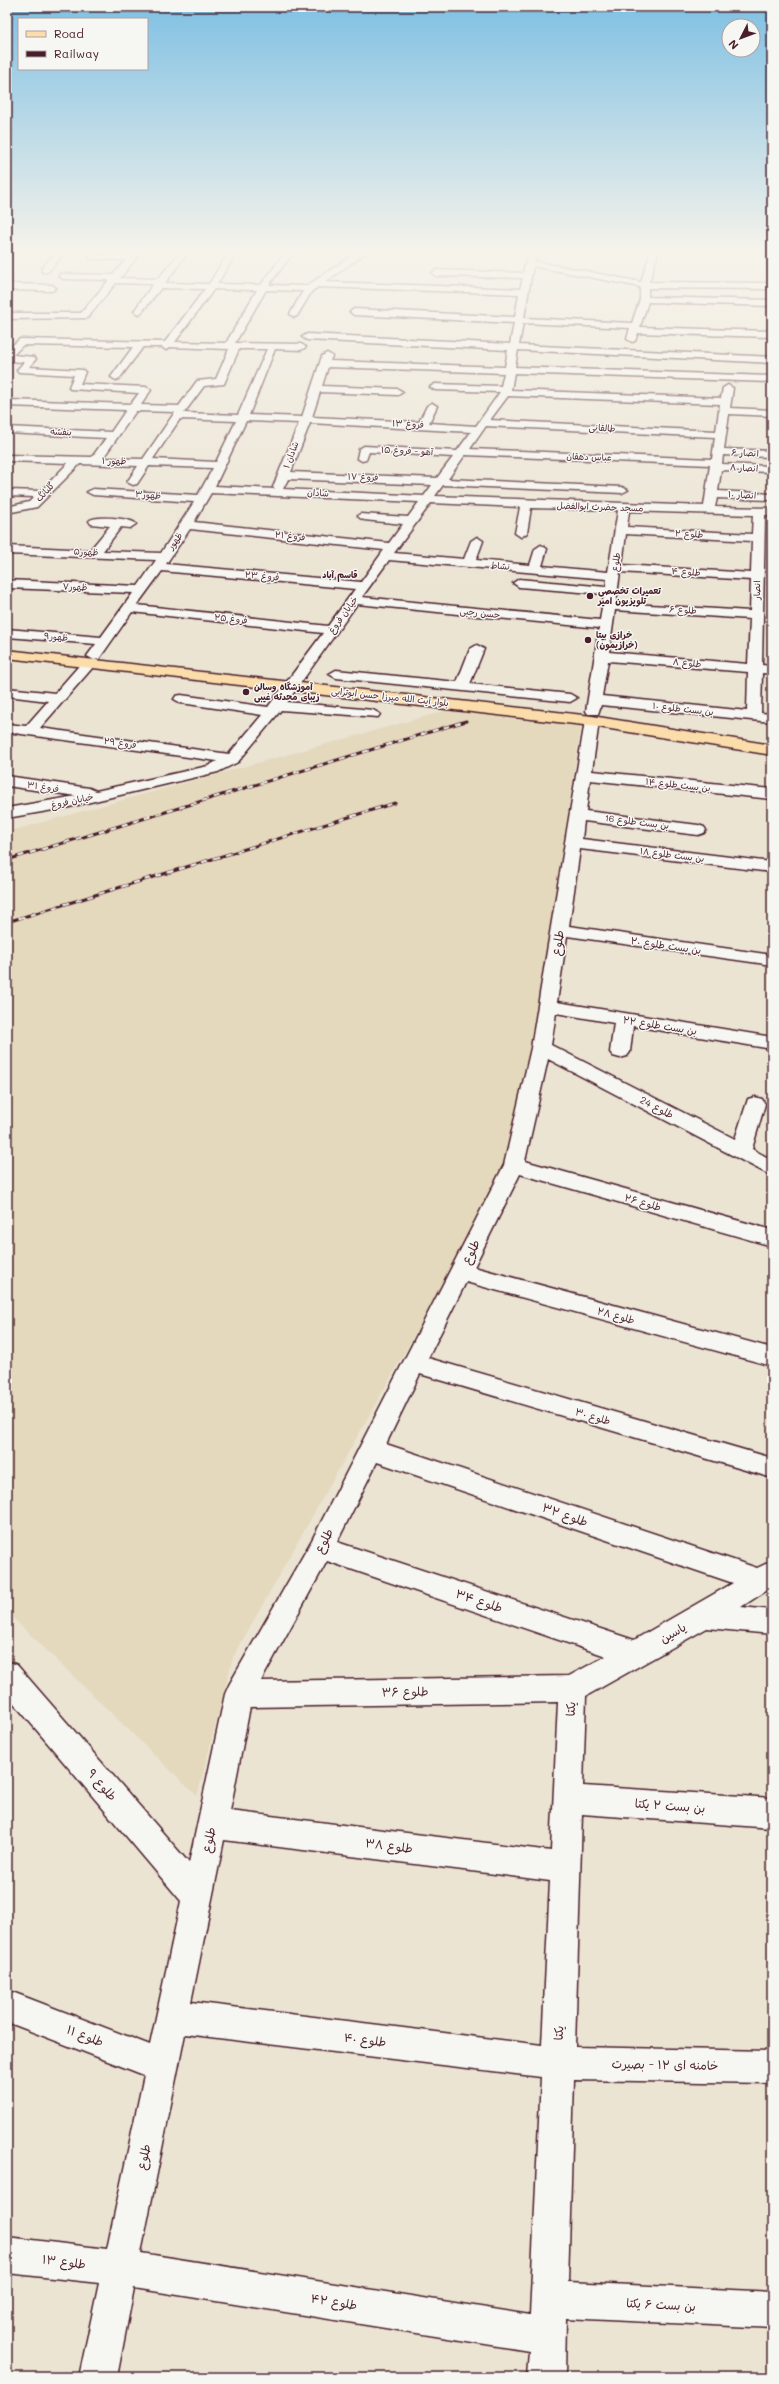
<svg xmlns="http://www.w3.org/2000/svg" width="779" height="2384" font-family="Mali,'Playpen Sans Arabic',sans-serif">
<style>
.built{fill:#e4d8bd}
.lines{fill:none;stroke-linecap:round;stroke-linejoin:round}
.minor-casing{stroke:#4a1f2b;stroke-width:3}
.major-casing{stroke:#4a1f2b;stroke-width:3}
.minor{fill:#f6f6f2;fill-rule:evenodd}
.major{fill:#fbddab;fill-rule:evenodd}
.rail-casing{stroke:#4a1f2b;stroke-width:3}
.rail{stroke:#f6f6f2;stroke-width:2;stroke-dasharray:6;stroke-linecap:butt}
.poi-dot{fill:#4a1f2b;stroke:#f6f6f2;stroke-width:1.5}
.labels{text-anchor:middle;stroke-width:3;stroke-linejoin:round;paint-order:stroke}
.far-street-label{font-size:9px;fill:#4a1f2b;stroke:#f6f6f2}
.far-neighbourhood-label{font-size:9px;font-weight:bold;fill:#4a1f2b;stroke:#f6f6f2}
.far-poi-label{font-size:9px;font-weight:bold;fill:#4a1f2b;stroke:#f6f6f2;text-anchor:start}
.street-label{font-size:10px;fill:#4a1f2b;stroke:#f6f6f2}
.near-street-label{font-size:12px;fill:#4a1f2b;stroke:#f6f6f2}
</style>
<rect width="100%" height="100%" fill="#ebe4d3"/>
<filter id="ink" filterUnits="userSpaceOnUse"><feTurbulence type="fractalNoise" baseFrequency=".025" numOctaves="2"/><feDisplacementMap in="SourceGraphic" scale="8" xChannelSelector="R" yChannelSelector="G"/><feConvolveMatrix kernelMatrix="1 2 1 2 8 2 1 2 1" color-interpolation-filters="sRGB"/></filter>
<g filter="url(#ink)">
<!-- built -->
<path class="built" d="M449 710 581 726 521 1116 491 1199 233 1657 197 1796 7 1612V832Z"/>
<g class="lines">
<defs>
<path id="minor" d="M58 250H67L48 272H42V268Z
M134 250H143L120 278 158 279 182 250H190L165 283 209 284 230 250H238L217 284 261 285 287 250H295L269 285 307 286 360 250H370L325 282 520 289 523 278 436 276 432 273 436 270 523 273 527 256 531 250H540L534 261 641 282 651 250H659L649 282 772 283V289L648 288V297L772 300V306L648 302 640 327 772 331V337L638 333 635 341 632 342 627 339 630 328 523 323 519 345 772 357V363L518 350 515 367 772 376V382L514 373 511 390 721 398 723 388 728 385 733 388 730 408 772 410V416L729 414 724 449 772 451V457L723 455 722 464 772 466V472L721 470 718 491 772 494V500L717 498 715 507 772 508V516L765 515 762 665 772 666V674L762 673 761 713 772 714V722L601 705 598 714H588L586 711 599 628 357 604 287 702 373 710 380 714 378 717 281 710 238 762 218 772 65 808 7 818V808L76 796 7 786V776L89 788 96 791 208 766 217 761 7 732V724L26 726 48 701 7 696V688L55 693 84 660H94L96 663 94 666 40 728 229 754 262 715 181 703 174 699 176 696 181 695 268 707 323 633 132 612 99 659 94 660 87 656 96 644 7 637V629L101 637 133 593 7 588V580L138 586 156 560 7 554V546L90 550 110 526 91 524 89 521C93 515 132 518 136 524L130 528 121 527 103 551 161 553 194 502 93 495 87 492 93 489 198 495 213 468 149 466 137 484 133 485 127 482 138 466 80 464 37 507 7 513V507L29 502 34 497 7 496V490L41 491 68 463 7 461V455L92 457 106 438 7 433V427L111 432 126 410 7 406V400L131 404 139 393 70 389 69 387 74 375 19 372 17 370 24 362 7 361V350L20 339 165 342 205 289 161 288 141 313 138 314 134 311 153 284 116 283 87 318 7 319V313H81L109 280 63 279 59 276 60 274 113 275 126 260 93 259H90V255H130ZM533 266 640 287V299L632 323 524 318ZM318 287 519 294 515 317 354 309 350 312 354 315 514 323 510 344 307 334 302 337 307 340 508 350 505 367 330 361 332 356 327 353 322 356 302 417 249 415 275 349 301 350 306 347 301 344 235 343 266 290 303 291 290 314 294 317 297 316 312 291ZM214 289 257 290 226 343 175 342ZM23 345 133 347 111 377 116 380 119 379 143 347H162L166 350 170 347 229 349 216 379 197 381 179 406 141 405 151 390 146 387 80 384 85 372 83 370 29 367 36 359 34 357 13 355ZM239 349H267L238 415 184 413 204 386 224 384ZM328 367 504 373 501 386 435 384 430 387 435 390 500 392 476 426 429 423 437 406 432 403 427 406 419 422 312 417 320 392 398 395 403 392 398 389 322 386ZM508 396 720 404 716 431 490 420ZM136 411 175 412 143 459 103 458ZM180 419 236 421 216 462 153 459ZM246 421 299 423 273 487 275 489 215 486ZM310 423 471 432 457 451 364 446 359 449 357 458 362 461 366 460 369 452 453 457 437 478 291 472ZM486 426 715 437 712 459 470 449ZM465 455 710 465 704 506 435 496 443 485 622 493 628 490 622 487 448 479ZM288 479 432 485 424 496 283 489ZM211 493 419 502 408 517 360 514 358 516 360 518 364 520 403 524 389 543 194 522ZM431 503 520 507 515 533 521 537 527 533 531 508 618 510 608 572 542 566 547 549 541 545 535 549 530 565 476 560 483 541 477 537 471 541 464 559 394 553ZM629 511 753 515 752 534 627 527ZM190 529 384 550 361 582 166 564ZM626 534 752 541 751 573 622 565ZM389 560 607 579 606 587 519 579 513 583 519 587 604 594 600 620 362 597ZM162 571 355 589 328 626 137 605ZM620 572 751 580 750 611 616 603ZM615 610 750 619 748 664 609 652ZM608 661 748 672 747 711 602 696Z
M7 284 52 285 56 288 52 291 7 290Z
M477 645 484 649 470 684 570 694 577 698 570 702 336 678 329 674 336 670 457 682 470 649Z
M592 717 599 721 592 771 772 789V799L590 780 586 811 698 825 704 827 706 830 704 833 698 835 584 821 582 839 772 862V872L580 849 569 926 772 955V965L567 936 557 1002 772 1037V1049L633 1026 630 1052 627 1056 620 1058 613 1056 610 1052 614 1023 556 1013 551 1045 735 1139 748 1099 755 1097 762 1099 765 1104 752 1149 772 1160V1176L548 1059 525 1161 772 1230V1246L520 1174 474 1267 772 1348V1366L466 1282 428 1358 772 1458V1478L420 1374 386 1444 757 1568 772 1561V1587L741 1607 772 1610V1634L707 1628 586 1696 583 1786 772 1798V1828L582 1814 575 2047 772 2051V2083L574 2080 568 2282 772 2292V2328L566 2318 565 2377H527L529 2351 134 2288 117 2377H79L99 2283 7 2273V2237L107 2249 144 2075 7 2022V1990L150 2045 181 1901 7 1695V1661L17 1665 189 1863 225 1694 229 1685 312 1540 504 1165 531 1048 585 721ZM377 1462 733 1583 634 1640 337 1542ZM327 1561 606 1656 569 1676 261 1681ZM558 1702 551 1851 230 1811 250 1707ZM224 1840 550 1881 542 2045 191 2002ZM185 2034 541 2077 530 2315 141 2253Z"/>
<path id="major" d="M7 650 592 716 772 745V755L592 726 7 658Z"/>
</defs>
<!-- minor casing -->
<use href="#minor" class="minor-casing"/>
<!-- major casing -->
<use href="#major" class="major-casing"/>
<!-- minor -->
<use href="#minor" class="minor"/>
<!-- major -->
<use href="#major" class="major"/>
<defs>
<path id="rail" d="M7 860 466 721
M7 922 395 803"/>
</defs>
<!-- rail casing -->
<use href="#rail" class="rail-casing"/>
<!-- rail -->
<use href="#rail" class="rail"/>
</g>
</g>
<!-- sky -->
<linearGradient id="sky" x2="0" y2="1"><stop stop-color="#7fc0e3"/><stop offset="0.43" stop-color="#f6f3eb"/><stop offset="1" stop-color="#f6f3eb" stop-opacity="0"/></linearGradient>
<rect width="779" height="584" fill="url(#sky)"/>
<!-- markers -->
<g class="poi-dot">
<circle cx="590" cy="596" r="4"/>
<circle cx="588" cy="640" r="4"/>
<circle cx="246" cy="692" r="4"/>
</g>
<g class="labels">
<!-- far-street labels -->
<g class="far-street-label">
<text transform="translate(408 424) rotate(3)" y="3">فروغ ۱۳</text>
<text transform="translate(602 428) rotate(3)" y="3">طالقانی</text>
<text transform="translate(61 432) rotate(2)" y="3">بنفشه</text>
<text transform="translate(407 451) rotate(3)" y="3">آهو - فروغ ۱۵</text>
<text transform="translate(745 453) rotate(2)" y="3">انصار ۶</text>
<text transform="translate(291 455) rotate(-69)" y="3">شادان ۱</text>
<text transform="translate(589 457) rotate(2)" y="3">عباس دهقان</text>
<text transform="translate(114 461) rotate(1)" y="3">ظهور ۱</text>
<text transform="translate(744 468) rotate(3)" y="3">انصار ۸</text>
<text transform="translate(363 477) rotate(2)" y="3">فروغ ۱۷</text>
<text transform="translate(45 492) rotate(-46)" y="3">گلبانگ</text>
<text transform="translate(318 493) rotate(3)" y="3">شادان</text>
<text transform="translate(148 495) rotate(4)" y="3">ظهور۳</text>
<text transform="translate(742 495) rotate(3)" y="3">انصار ۱۰</text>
<text transform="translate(600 507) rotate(2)" y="3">مسجد حضرت ابوالفضل</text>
<text transform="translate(689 534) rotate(3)" y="3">طلوع ۲</text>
<text transform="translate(290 536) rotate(6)" y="3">فروغ ۲۱</text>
<text transform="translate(175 541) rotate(-54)" y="3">ظهور</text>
<text transform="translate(86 552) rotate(2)" y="3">ظهور۵</text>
<text transform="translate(616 562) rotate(-81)" y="3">طلوع</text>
<text transform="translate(500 566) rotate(5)" y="3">نشاط</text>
<text transform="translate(686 572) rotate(4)" y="3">طلوع ۴</text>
<text transform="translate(262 576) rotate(5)" y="3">فروغ ۲۳</text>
<text transform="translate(75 587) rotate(2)" y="3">ظهور۷</text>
<text transform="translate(757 590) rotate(-89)" y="3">انصار</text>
<text transform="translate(683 610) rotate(3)" y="3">طلوع ۶</text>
<text transform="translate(480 613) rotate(6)" y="3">حسن رجبی</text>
<text transform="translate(343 615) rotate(-54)" y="3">خیابان فروغ</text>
<text transform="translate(231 619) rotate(6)" y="3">فروغ ۲۵</text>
<text transform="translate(56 637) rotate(5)" y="3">ظهور۹</text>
<text transform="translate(687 663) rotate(5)" y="3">طلوع ۸</text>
<text transform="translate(390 697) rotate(6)" y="3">بلوار آیت الله میرزا حسن ابوترابی</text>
<text transform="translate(683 709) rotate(6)" y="3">بن بست طلوع ۱۰</text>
<text transform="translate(120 743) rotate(8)" y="3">فروغ ۲۹</text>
<text transform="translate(678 785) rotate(6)" y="3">بن بست طلوع ۱۴</text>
<text transform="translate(43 787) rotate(8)" y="3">فروغ ۳۱</text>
<text transform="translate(72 801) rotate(-12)" y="3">خیابان فروغ</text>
<text transform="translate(637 822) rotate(7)" y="3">بن بست طلوع 16</text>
<text transform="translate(672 855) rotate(7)" y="3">بن بست طلوع ۱۸</text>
</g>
<!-- far-neighbourhood labels -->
<g class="far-neighbourhood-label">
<text x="340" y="578">قاسم آباد</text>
</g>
<!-- far-poi labels -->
<g class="far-poi-label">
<text x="598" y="594">تعمیرات تخصصی<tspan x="598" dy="10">تلویزیون امیر</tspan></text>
<text x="596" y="638">خرازی بیتا<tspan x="596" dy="10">(خرازیمون)</tspan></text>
<text x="254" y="690">آموزشگاه وسالن<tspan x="254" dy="10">زیبای محدثه غیبی</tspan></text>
</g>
<!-- street labels -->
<g class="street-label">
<text transform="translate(666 945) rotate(8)" y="4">بن بست طلوع ۲۰</text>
<text transform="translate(660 1025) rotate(9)" y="4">بن بست طلوع ۲۲</text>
<text transform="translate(657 1107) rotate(27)" y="4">طلوع 24</text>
<text transform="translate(643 1202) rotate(16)" y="4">طلوع ۲۶</text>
<text transform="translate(616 1315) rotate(15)" y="4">طلوع ۲۸</text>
<text transform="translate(593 1416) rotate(16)" y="4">طلوع ۳۰</text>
</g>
<!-- near-street labels -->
<g class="near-street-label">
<text transform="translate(558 943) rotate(-81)" y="4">طلوع</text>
<text transform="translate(471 1252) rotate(-64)" y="4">طلوع</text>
<text transform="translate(565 1515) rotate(19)" y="4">طلوع ۳۲</text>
<text transform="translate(324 1541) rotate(-63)" y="4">طلوع</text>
<text transform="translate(479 1601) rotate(18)" y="4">طلوع ۳۴</text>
<text transform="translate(673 1633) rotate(-30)" y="4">یاسین</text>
<text transform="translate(405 1692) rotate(-1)" y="4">طلوع ۳۶</text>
<text transform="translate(571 1709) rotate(-88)" y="4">یکتا</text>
<text transform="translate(102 1785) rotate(49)" y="4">طلوع ۹</text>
<text transform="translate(670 1806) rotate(4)" y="4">بن بست ۲ یکتا</text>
<text transform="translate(209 1840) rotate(-78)" y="4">طلوع</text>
<text transform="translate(389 1846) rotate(7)" y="4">طلوع ۳۸</text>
<text transform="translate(559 2033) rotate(-88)" y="4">یکتا</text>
<text transform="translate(85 2036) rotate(21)" y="4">طلوع ۱۱</text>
<text transform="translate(365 2040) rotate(7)" y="4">طلوع ۴۰</text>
<text transform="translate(665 2065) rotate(1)" y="4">خامنه ای ۱۲ - بصیرت</text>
<text transform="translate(144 2157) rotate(-78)" y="4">طلوع</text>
<text transform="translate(64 2262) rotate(7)" y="4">طلوع ۱۳</text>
<text transform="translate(334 2302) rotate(9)" y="4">طلوع ۴۲</text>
<text transform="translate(661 2305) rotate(3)" y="4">بن بست ۶ یکتا</text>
</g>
</g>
<!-- margin -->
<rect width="779" height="2384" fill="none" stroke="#f6f6f2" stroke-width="24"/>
<rect x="12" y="12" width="755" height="2360" fill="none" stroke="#4a1f2b" stroke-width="1.5" filter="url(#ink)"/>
<!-- legend -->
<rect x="18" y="18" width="130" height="52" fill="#f6f6f2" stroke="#b1a0a2"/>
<rect x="26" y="31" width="20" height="6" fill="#fbddab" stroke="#b1a0a2"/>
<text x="54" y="38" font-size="12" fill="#4a1f2b">Road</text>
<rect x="26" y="51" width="20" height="6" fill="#4a1f2b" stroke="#b1a0a2"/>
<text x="54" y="58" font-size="12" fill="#4a1f2b">Railway</text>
<!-- north arrow -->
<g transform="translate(741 38) rotate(228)"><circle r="19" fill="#f6f6f2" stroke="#b1a0a2"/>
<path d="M0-3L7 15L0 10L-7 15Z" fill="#4a1f2b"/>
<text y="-6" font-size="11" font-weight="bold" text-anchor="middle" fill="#4a1f2b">N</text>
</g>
</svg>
